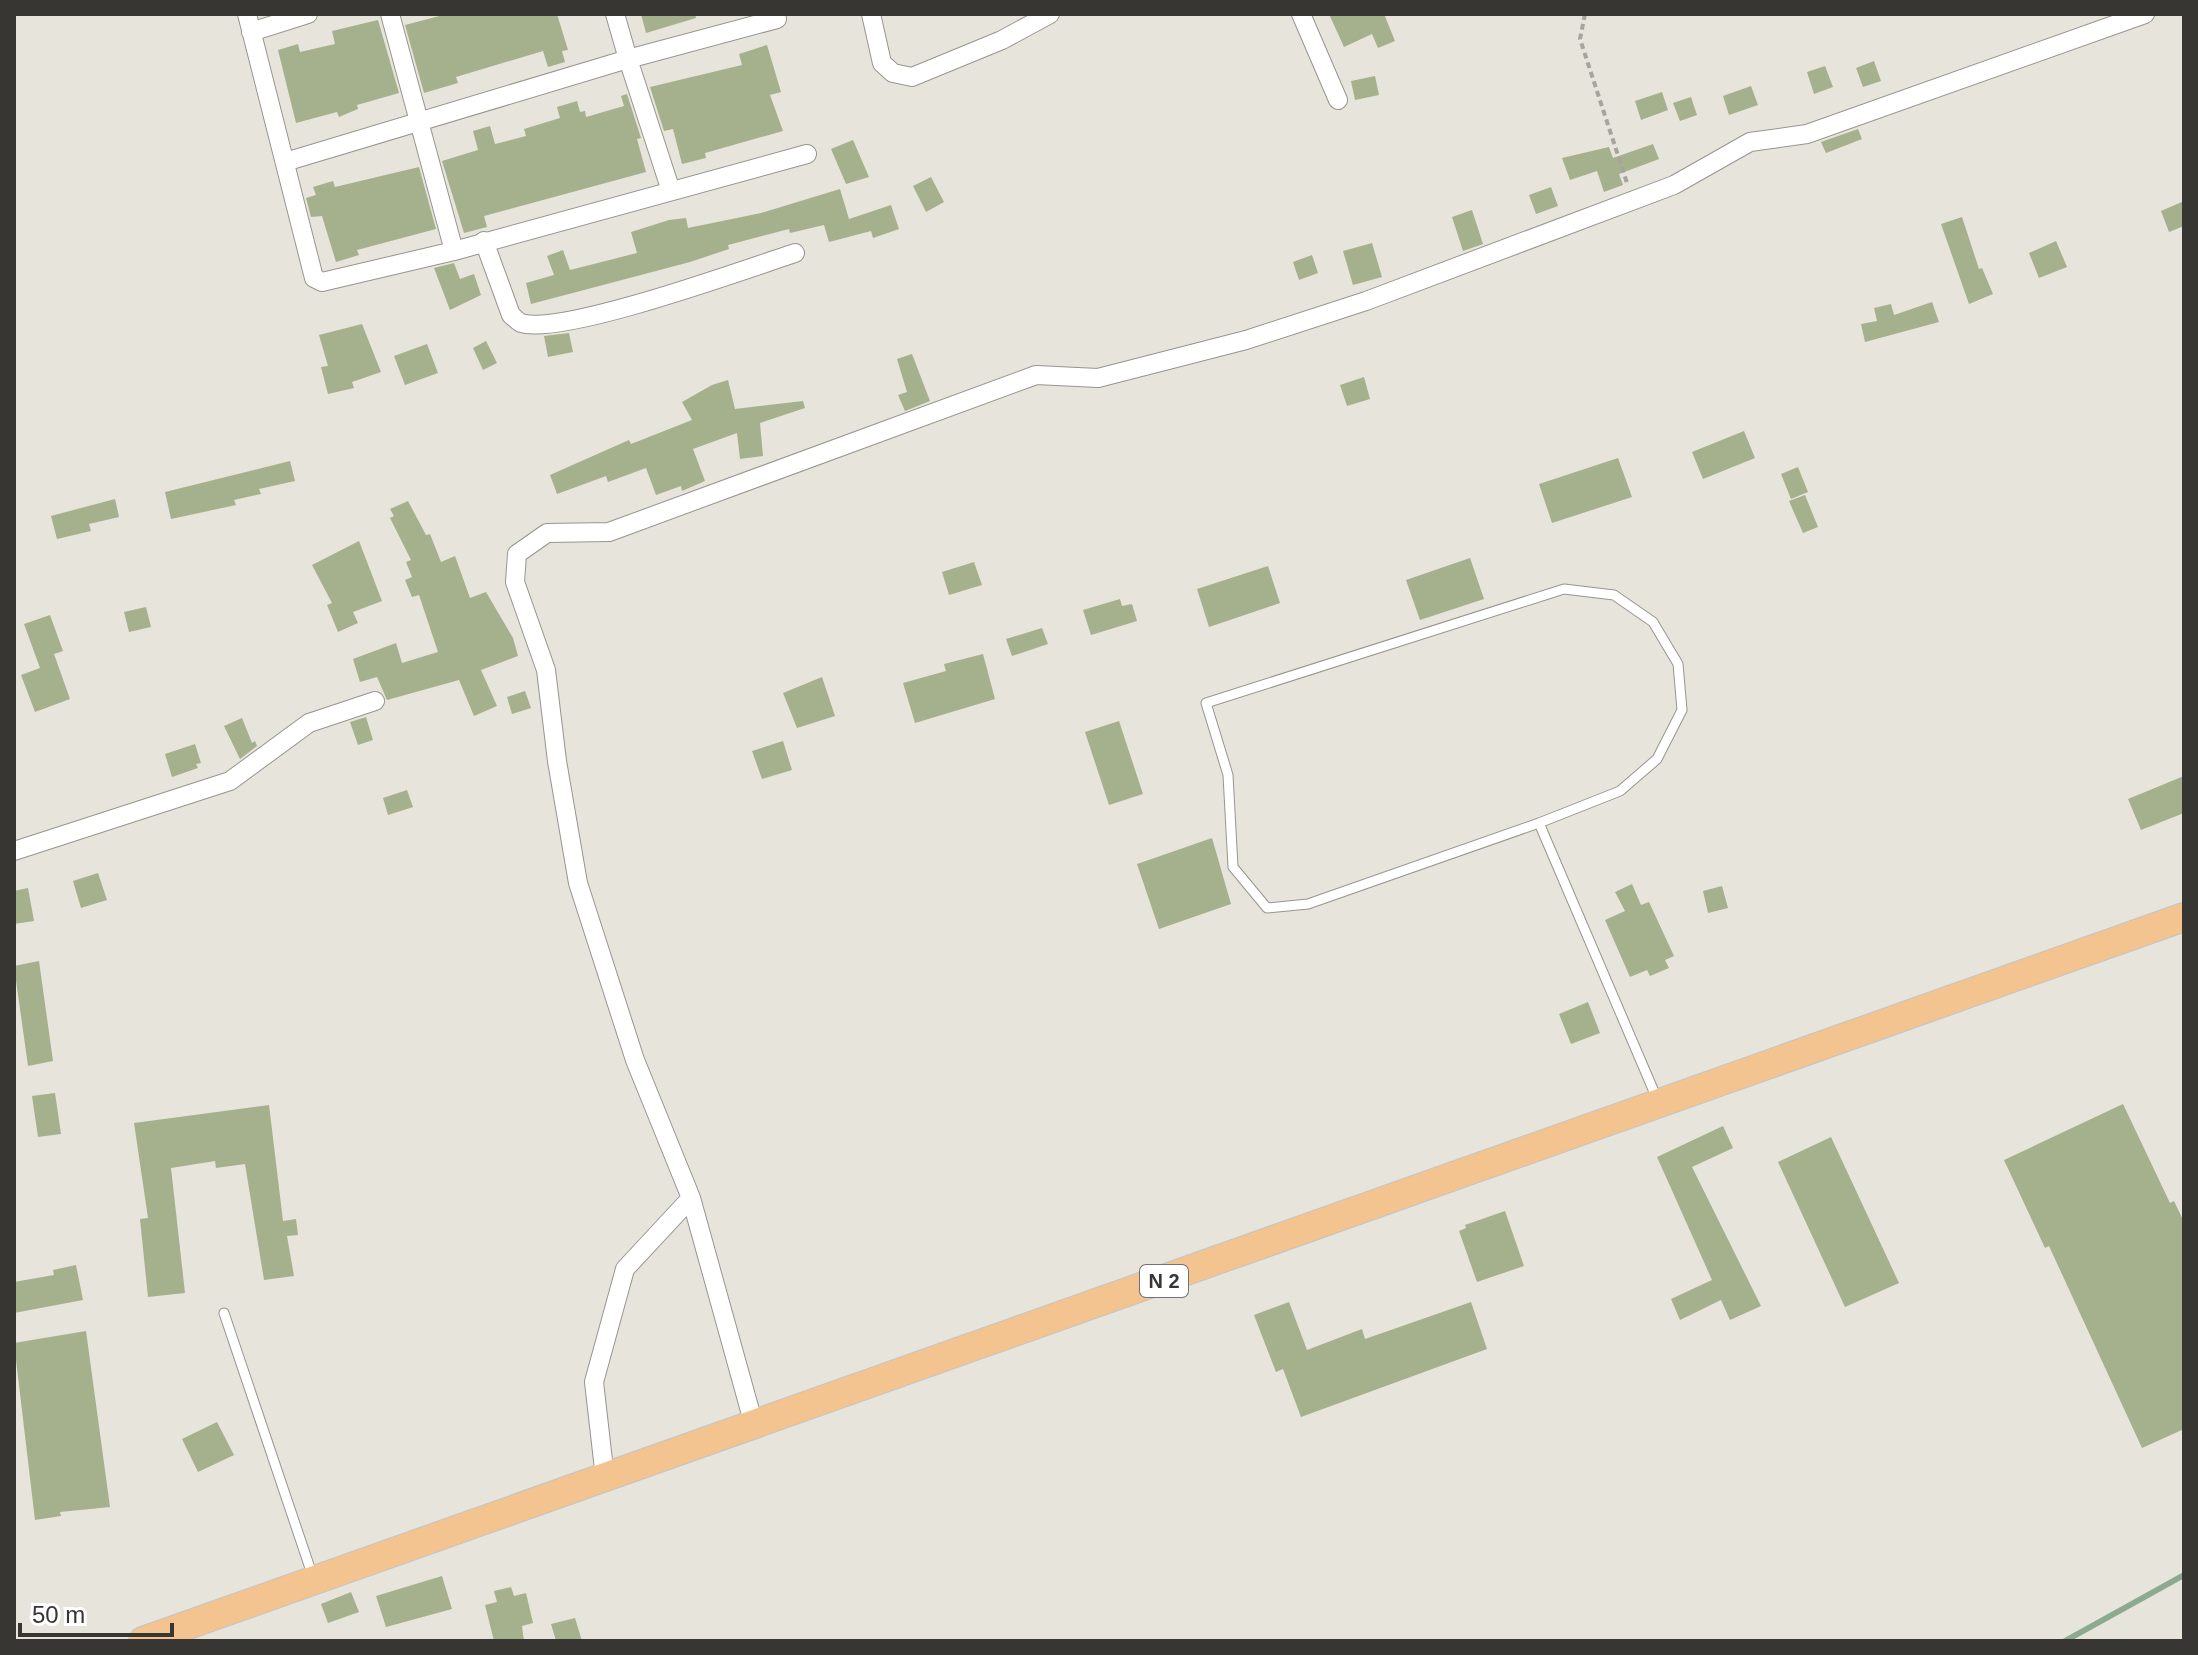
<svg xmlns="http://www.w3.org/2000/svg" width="2198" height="1655" font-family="Helvetica,sans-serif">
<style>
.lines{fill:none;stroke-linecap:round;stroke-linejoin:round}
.stream{stroke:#8baa90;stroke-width:6}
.building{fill:#a5b08c}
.lane-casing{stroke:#97958e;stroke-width:11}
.street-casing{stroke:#97958e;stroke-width:20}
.primary-casing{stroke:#c3c3c2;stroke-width:30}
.path{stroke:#a6a49e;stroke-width:4;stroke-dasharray:6 4;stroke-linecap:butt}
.lane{stroke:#fff;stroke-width:9}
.street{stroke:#fff;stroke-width:18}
.primary{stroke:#f4c490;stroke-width:28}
.labels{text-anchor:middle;stroke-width:8;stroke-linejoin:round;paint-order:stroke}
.shield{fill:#fff;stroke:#737270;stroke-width:2}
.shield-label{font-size:20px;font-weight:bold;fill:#373633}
</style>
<rect width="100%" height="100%" fill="#e7e4dc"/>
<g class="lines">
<!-- stream -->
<path class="stream" d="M2065 1641 2184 1575"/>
</g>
<!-- building -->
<path class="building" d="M447 14H557L568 50 562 51 565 62 548 67 543 51 456 77 458 83 424 93 405 25Z
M641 14H695L696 18 646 33Z
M1329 14H1384L1395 41 1378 48 1372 34 1344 47Z
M378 20 399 93 357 105 358 109 339 117 337 112 296 123 278 50 298 44 300 52 335 44 332 31Z
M767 45 781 92 770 95 783 131 705 153 706 158 682 164 673 129 664 131 650 87 742 65 739 54Z
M1874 61 1881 81 1863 87 1856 68Z
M1825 66 1833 87 1814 94 1807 72Z
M1375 76 1379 95 1355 100 1351 81Z
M1751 86 1758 105 1729 115 1723 96Z
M1662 92 1668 110 1641 120 1635 101Z
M627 94 641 138 637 139 646 172 484 216 487 227 464 233 442 161 478 150 473 131 490 126 495 144 526 136 524 129 560 118 557 107 577 101 580 112 585 111 586 117 624 106 621 96Z
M1691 97 1697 115 1680 121 1673 103Z
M1858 129 1862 139 1826 153 1821 142Z
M853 140 869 177 846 184 831 149Z
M1653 144 1659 159 1619 174 1623 185 1604 192 1597 171 1570 180 1562 158 1609 147 1613 158Z
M419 167 436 229 357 250 359 255 336 262 322 216 311 217 306 198 316 195 313 187 333 181 335 187Z
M931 177 944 202 926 212 913 186Z
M1551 187 1558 206 1536 214 1529 195Z
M840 189 849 219 891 205 899 229 873 238 871 231 829 242 824 225 790 233 789 229 728 245 729 249 690 262 531 304 526 283 554 275 547 256 563 250 570 270 637 253 631 232 669 220 686 218 688 228 761 213Z
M2184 201V226L2169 232 2161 211Z
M1472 210 1483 244 1463 251 1452 217Z
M1962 217 1979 269 1982 268 1993 294 1969 304 1941 224Z
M2056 241 2067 267 2039 278 2029 253Z
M1372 243 1382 277 1353 285 1343 251Z
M1312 255 1318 273 1299 280 1293 262Z
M454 263 460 279 474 274 481 295 450 310 434 268Z
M1932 302 1939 322 1865 342 1861 324 1877 321 1874 308 1891 304 1894 315Z
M362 324 381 372 352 382 354 388 328 394 321 367 328 366 319 335Z
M569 333 573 352 548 357 544 336Z
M486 341 497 363 483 370 473 348Z
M427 344 438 373 405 385 394 356Z
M912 354 930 401 905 411 898 395 907 392 897 359Z
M1364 377 1370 399 1347 406 1340 385Z
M728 380 735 409 803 401 805 408 760 423 763 456 740 459 737 433 693 449 705 481 682 491 681 486 656 495 646 468 608 482 606 476 557 494 550 475 629 440 631 444 692 420 682 402 712 385Z
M1744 431 1755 458 1703 479 1692 452Z
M1618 458 1632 497 1552 523 1539 484Z
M290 461 295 481 259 489 261 494 234 500 236 505 171 519 165 492Z
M1798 467 1808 492 1791 499 1781 474Z
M1805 495 1818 527 1803 533 1789 501Z
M115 499 119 517 89 524 91 531 57 539 51 516Z
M408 501 426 535 430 534 441 562 455 556 470 598 486 592 513 638 518 656 481 670 497 706 474 716 459 680 387 700 377 677 360 682 353 659 396 643 402 663 438 652 419 595 412 597 405 580 412 577 406 562 411 560 390 518 394 516 390 509Z
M359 541 382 601 353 612 358 623 338 632 327 605 332 603 312 565Z
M1470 558 1484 599 1420 620 1406 580Z
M974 562 982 585 949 595 942 572Z
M1268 566 1280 603 1209 627 1197 589Z
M1120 599 1122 606 1132 604 1137 621 1091 635 1083 610Z
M146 607 151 627 129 632 124 612Z
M50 615 63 651 54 654 70 699 35 712 21 675 40 668 24 624Z
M1042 628 1048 644 1012 656 1006 639Z
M983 654 995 699 915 723 903 683 946 671 944 664Z
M822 677 835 716 797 728 783 693Z
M525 691 531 708 512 714 507 697Z
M366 717 373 740 358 745 350 722Z
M242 718 252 743 255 741 257 746 240 759 224 726Z
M1119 721 1143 794 1109 805 1085 732Z
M783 741 792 770 762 779 752 751Z
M195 744 201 763 196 764 198 768 172 777 165 754Z
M2184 776V813L2141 830 2128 799Z
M407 790 413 807 388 815 383 798Z
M1212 838 1231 904 1159 929 1137 864Z
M98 873 107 900 81 908 73 881Z
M1632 884 1641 905 1649 902 1674 956 1665 960 1669 968 1650 976 1647 970 1630 977 1605 920 1625 911 1615 892Z
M1722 886 1728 908 1708 913 1703 891Z
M28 888 34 921 14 924V891Z
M39 961 53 1061 28 1066 14 966Z
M1588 1002 1600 1033 1571 1044 1559 1014Z
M55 1093 61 1134 38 1137 32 1096Z
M2123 1104 2170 1203 2174 1201 2184 1222V1429L2142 1448 2049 1246 2045 1248 2004 1160Z
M269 1105 283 1221 296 1219 298 1235 287 1236 294 1276 264 1280 245 1164 216 1168 215 1161 171 1168 185 1293 148 1297 140 1219 148 1218 134 1123Z
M1723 1126 1733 1148 1692 1167 1761 1306 1730 1320 1721 1300 1680 1320 1671 1299 1712 1280 1657 1157Z
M1831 1137 1899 1283 1845 1307 1778 1162Z
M1505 1211 1524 1266 1477 1282 1459 1231 1466 1228 1465 1225Z
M76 1265 83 1300 14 1313V1282L54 1275 53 1270Z
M1289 1302 1307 1350 1362 1329 1365 1339 1471 1302 1487 1349 1301 1417 1283 1369 1276 1372 1254 1315Z
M86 1331 110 1507 60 1512 61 1516 35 1520 14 1343Z
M217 1422 234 1455 198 1472 182 1439Z
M442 1576 452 1609 386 1627 376 1596Z
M511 1587 514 1596 526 1593 533 1623 522 1626 524 1641H494L485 1605 497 1602 494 1591Z
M351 1592 359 1612 328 1623 321 1604Z
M575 1618 582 1641H556L551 1624Z"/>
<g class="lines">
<defs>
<path id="lane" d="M1539 823 1620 791 1657 759 1682 710 1678 664 1653 622 1614 595 1564 589 1206 703 1228 775 1233 867 1267 908 1308 904 1539 823 1658 1101
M224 1313 313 1577"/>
<path id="street" d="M247 14 314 278 322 282 454 251 807 154
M390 14 454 251
M615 14 628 59 777 19
M871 14 882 63 893 73 912 77 1002 40 1050 14
M1301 14 1338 100
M251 32 308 14
M285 162 628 59 671 191
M484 241 511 315C515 318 517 321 521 323 562 336 746 269 795 253
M14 851 230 781 309 723 375 701
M691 1198 754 1425
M605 1478 594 1382 625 1269 691 1198 635 1060 578 883 557 761 546 670 515 582 517 554 547 533 609 532 1036 375 1098 378 1246 340 1366 301 1674 185 1750 142 1807 134 2145 14"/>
<path id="primary" d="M143 1641 2184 917"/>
</defs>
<!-- lane casing -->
<use href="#lane" class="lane-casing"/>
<!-- street casing -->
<use href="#street" class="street-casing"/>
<!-- primary casing -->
<use href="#primary" class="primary-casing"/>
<!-- path -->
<path class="path" d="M1585 14 1580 39 1627 183"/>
<!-- lane -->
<use href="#lane" class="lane"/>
<!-- street -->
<use href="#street" class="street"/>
<!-- primary -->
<use href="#primary" class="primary"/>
</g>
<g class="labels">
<!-- shield labels -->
<rect class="shield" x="1140" y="1265" width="48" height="32" rx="6"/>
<g class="shield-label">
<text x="1164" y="1288">N 2</text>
</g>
</g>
<!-- border -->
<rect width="2198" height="1655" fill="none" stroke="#373633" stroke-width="32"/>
<!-- scale -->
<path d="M20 1623v12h152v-12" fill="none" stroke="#373633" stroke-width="4"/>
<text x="32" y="1623" font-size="24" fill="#373633" stroke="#ffffff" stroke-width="6" paint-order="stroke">50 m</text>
</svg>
